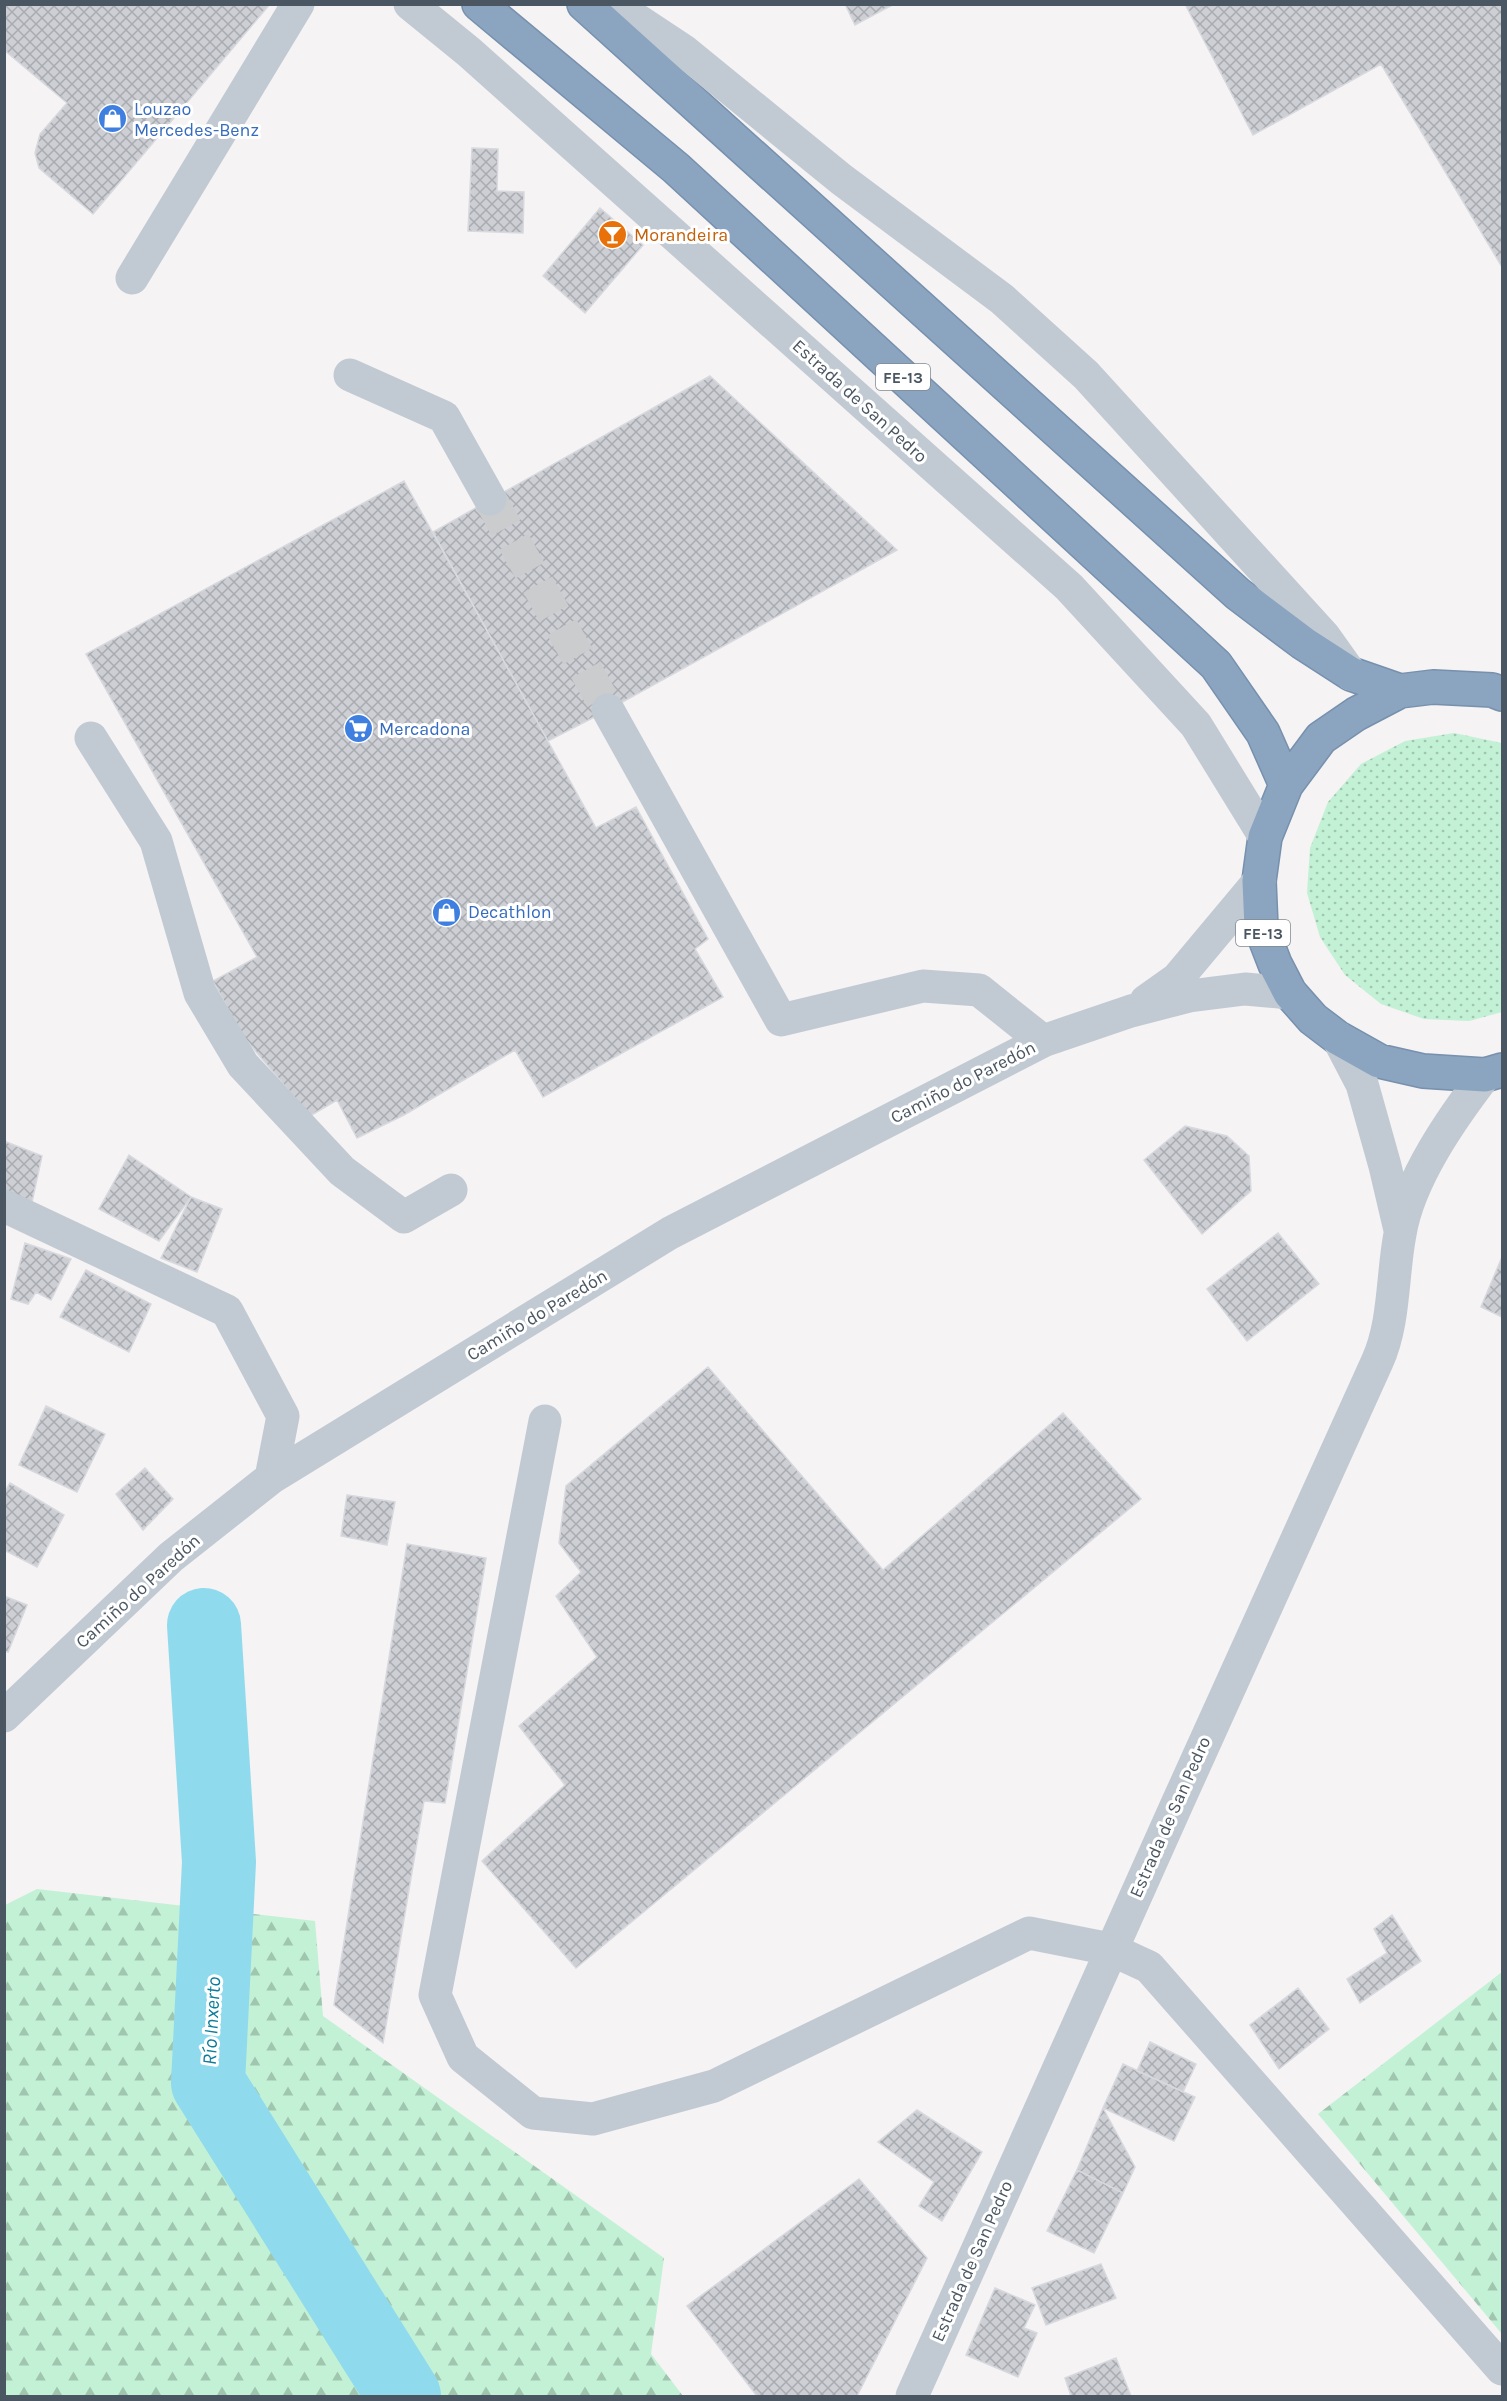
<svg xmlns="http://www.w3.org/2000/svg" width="1507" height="2401" font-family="Karla,sans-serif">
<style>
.grass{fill:url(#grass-dots)}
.forest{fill:url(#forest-firs)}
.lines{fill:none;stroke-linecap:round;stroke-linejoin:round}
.river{stroke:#90daee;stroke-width:74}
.building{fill:url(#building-cross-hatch);stroke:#d7d9de;stroke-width:1.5}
.minor-tunnel{stroke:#caccce;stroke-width:33;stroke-dasharray:33 16;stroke-linecap:butt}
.highway-casing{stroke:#7690ad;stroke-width:36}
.minor{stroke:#c1cad2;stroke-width:33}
.highway{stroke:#8ba5c1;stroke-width:33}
.labels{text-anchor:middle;stroke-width:6;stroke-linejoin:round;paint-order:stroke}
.shield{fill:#fff;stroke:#808990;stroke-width:1.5}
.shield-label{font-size:16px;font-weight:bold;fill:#4a5661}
.shop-label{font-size:18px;fill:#366cbe;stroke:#fff;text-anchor:start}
.food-label{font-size:18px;fill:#c56008;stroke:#fff;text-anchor:start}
.street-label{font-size:18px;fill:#4a5661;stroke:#fff}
.water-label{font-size:20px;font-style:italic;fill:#0c7c9b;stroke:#fff}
</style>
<defs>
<pattern id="grass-dots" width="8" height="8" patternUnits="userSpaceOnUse" patternTransform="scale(1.5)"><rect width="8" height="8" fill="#c3f1d5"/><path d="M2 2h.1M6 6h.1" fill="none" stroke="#a0c6b0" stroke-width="1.8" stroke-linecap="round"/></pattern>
<pattern id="forest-firs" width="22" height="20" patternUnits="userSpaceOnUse" patternTransform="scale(1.5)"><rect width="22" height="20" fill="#c3f1d5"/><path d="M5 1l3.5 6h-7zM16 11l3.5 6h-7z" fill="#a0c6b0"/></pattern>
<pattern id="building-cross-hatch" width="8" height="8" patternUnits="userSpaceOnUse" patternTransform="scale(1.5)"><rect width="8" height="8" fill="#cdcfd5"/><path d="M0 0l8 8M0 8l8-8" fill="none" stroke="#a8abb0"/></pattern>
</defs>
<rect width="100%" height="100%" fill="#f5f3f3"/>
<!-- grass -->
<path class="grass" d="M1454 733 1502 743V1012L1469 1021 1424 1019 1381 1004 1345 975 1320 937 1307 893 1310 848 1328 802 1361 764 1405 741Z"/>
<!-- forest -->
<path class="forest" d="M37 1889 315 1921 323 2016 664 2258 651 2354 683 2396H5V1905Z
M1502 1972V2334L1318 2114Z"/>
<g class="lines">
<!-- river -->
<path class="river" d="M204 1625 219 1862 208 2083 404 2396"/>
</g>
<!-- building -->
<path class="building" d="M4 4H270L93 214 39 168 35 153 40 134 67 103 4 50Z
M845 4H894L855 25Z
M1185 4H1502V267L1381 64 1253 135Z
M472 148 498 149 497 191 524 192 523 233 468 231Z
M600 208 643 245 585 313 543 276Z
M710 376 897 550 608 710 548 741 433 532Z
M404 481 596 828 636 807 708 939 695 949 723 997 543 1097 515 1050 404 1115 357 1138 337 1100 310 1116 242 1035 213 981 257 957 86 654Z
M1185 1126 1227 1136 1249 1156 1251 1191 1202 1234 1144 1160Z
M4 1141 42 1156 32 1202 4 1191Z
M129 1155 191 1197 159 1241 99 1209Z
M191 1197 222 1209 197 1272 161 1258Z
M1278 1233 1319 1284 1247 1341 1207 1289Z
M25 1243 71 1259 51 1300 36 1292 28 1304 11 1299Z
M1502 1257V1317L1481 1307Z
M86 1270 151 1304 129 1352 60 1317Z
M708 1367 883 1570 1063 1413 1141 1499 576 1968 482 1861 565 1785 519 1726 597 1657 556 1596 581 1572 559 1543 566 1486Z
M46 1406 105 1434 77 1492 19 1465Z
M145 1468 173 1499 143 1530 116 1494Z
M10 1483 64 1515 37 1567 4 1550V1493Z
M347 1495 395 1502 387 1545 341 1536Z
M407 1544 486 1558 445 1803 424 1801 383 2043 334 2005Z
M4 1596 27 1605 8 1652 4 1651Z
M1392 1915 1421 1961 1360 2003 1347 1979 1387 1953 1374 1929Z
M1298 1988 1329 2029 1279 2069 1250 2025Z
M1150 2042 1196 2064 1183 2092 1137 2071Z
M1123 2064 1195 2097 1174 2141 1103 2108Z
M1103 2108 1135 2167 1123 2193 1077 2170Z
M917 2110 982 2152 942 2221 919 2206 934 2182 878 2142Z
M1077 2170 1123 2193 1094 2253 1047 2231Z
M859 2179 927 2258 857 2396H757L687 2306Z
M1101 2264 1116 2298 1046 2325 1032 2288Z
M995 2288 1035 2305 1024 2328 1037 2333 1018 2377 966 2355Z
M1116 2358 1131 2396H1071L1065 2378Z"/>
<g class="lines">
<!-- minor-tunnel -->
<path class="minor-tunnel" d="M490 499 608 710"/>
<defs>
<path id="highway" d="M479 4 676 168 1216 665 1263 733 1286 785
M584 4 1238 594 1303 643 1351 674 1400 691
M1502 694 1492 690 1433 687 1400 691 1356 714 1321 738 1286 785 1265 837 1259 881 1261 928 1275 964 1290 993 1313 1019 1338 1038 1379 1061 1423 1071 1485 1075 1502 1070"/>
</defs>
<!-- highway casing -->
<use href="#highway" class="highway-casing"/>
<!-- minor -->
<path class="minor" d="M410 4 469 52 1069 587 1196 725 1265 837
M613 4 684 51 841 179 1002 299 1086 375 1324 636 1351 674
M132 278 298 4
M350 375 444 417 490 499
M608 710 781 1020 923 986 979 990 1043 1041
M91 738 156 841 200 993 243 1065 342 1171 404 1217 451 1190
M1146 1001 1177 979 1259 881
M1338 1038 1362 1084 1385 1166 1400 1230
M4 1206 227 1311 283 1416 271 1478
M545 1421 435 1995 463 2057 533 2113 593 2119 714 2086 1029 1933 1110 1949 1149 1967 1502 2369
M4 1716 171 1557 271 1478 670 1233 1043 1041 1131 1011 1189 996 1245 989 1290 993
M912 2396C1065 2051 1221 1706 1377 1362 1395 1323 1392 1275 1400 1234 1409 1179 1452 1118 1485 1075"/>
<!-- highway -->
<use href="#highway" class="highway"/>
</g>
<!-- icons -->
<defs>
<symbol id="shop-disc" viewBox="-11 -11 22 22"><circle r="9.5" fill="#3f7fe0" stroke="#fff"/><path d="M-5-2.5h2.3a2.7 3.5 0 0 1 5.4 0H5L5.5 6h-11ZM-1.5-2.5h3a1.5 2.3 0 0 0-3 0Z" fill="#fff"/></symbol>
<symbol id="bar-disc" viewBox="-11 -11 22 22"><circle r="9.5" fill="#e8710a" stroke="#fff"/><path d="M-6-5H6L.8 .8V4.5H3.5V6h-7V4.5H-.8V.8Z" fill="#fff"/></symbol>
<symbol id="supermarket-disc" viewBox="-11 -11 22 22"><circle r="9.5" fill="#3f7fe0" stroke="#fff"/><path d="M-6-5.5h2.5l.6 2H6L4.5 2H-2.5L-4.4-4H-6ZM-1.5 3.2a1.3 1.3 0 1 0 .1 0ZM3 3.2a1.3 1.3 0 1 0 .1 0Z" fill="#fff"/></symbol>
</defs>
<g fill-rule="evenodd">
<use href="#shop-disc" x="96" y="102" width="33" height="33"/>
<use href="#bar-disc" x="596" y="218" width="33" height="33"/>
<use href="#supermarket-disc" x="342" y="712" width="33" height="33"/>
<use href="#shop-disc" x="430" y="896" width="33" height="33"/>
</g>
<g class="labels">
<!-- shield labels -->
<g class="shield">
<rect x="876" y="364" width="54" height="26" rx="4.5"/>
<rect x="1236" y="920" width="54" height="26" rx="4.5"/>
</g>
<g class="shield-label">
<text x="903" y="383">FE-13</text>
<text x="1263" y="939">FE-13</text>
</g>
<!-- shop labels -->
<g class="shop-label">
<text x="134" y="115">Louzao<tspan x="134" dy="21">Mercedes-Benz</tspan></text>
<text x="379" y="735">Mercadona</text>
<text x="468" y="918">Decathlon</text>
</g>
<!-- food labels -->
<g class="food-label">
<text x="634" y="241">Morandeira</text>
</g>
<!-- street labels -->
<g class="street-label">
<text transform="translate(860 401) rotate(42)" y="6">Estrada de San Pedro</text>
<text transform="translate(963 1082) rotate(-27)" y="6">Camiño do Paredón</text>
<text transform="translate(537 1315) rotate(-31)" y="6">Camiño do Paredón</text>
<text transform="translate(138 1591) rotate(-42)" y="6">Camiño do Paredón</text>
<text transform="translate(1170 1817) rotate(-66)" y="6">Estrada de San Pedro</text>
<text transform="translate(972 2261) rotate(-66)" y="6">Estrada de San Pedro</text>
</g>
<!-- water labels -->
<g class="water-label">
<text transform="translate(211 2021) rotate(-87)" y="7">Río Inxerto</text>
</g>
</g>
<!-- border -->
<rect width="1507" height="2401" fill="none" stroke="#4a5661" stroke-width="12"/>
</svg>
